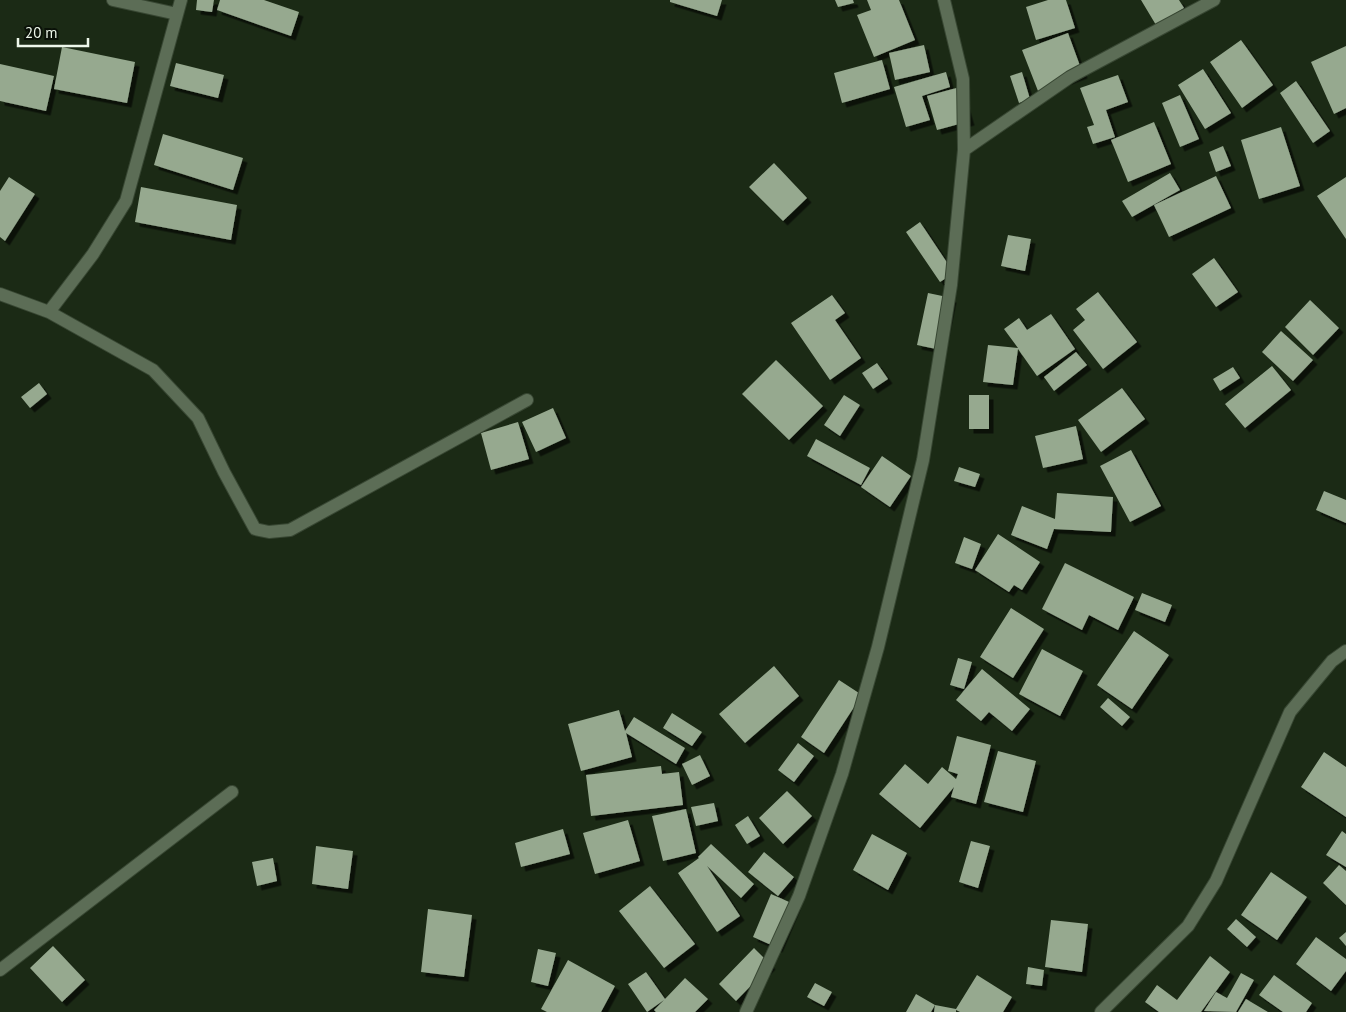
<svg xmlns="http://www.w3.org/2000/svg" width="1346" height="1012" font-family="'PT Sans',sans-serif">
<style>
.building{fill:#96a98f;filter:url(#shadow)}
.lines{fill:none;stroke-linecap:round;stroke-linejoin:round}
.minor-casing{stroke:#384733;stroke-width:14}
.minor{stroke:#5c6d56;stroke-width:12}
</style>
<defs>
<filter id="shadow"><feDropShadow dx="4.5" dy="4.5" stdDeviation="0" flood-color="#0009"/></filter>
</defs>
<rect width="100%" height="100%" fill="#1b2a15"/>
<!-- building -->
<path class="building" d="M197 0H214L212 12 196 10Z
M220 0H264L299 12 291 36 217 10Z
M670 0H722L717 16 670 2Z
M835 0H853L854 3 838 7Z
M867 0H899L915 40 874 57 857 15 871 10Z
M1048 0H1066L1075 28 1036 40 1026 7Z
M1141 0H1179L1184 8 1156 25Z
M1068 33 1083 74 1038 91 1022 50Z
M1241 40 1273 85 1242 108 1210 62Z
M924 45 930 72 895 80 889 53Z
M1346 46V108L1334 114 1311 62Z
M62 47 135 62 127 103 54 89Z
M882 60 890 89 842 103 834 73Z
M176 63 224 75 218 98 170 86Z
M0 64 54 76 46 111 0 101Z
M1203 69 1231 113 1205 129 1178 85Z
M946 72 950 87 922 96 930 120 906 127 894 87Z
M1022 72 1030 99 1019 103 1010 76Z
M1118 75 1128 102 1106 110 1115 137 1093 144 1087 127 1094 125 1080 88Z
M1296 81 1330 131 1313 143 1280 93Z
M960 87 970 121 937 130 927 96Z
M1180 95 1199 139 1180 147 1162 103Z
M1154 122 1171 164 1128 182 1111 140Z
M1281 127 1300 186 1259 199 1241 140Z
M163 134 243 158 233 190 154 165Z
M1223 146 1231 166 1216 172 1209 152Z
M774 163 807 198 783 221 749 187Z
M1170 173 1180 190 1132 217 1122 201Z
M1216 176 1231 208 1169 237 1154 205Z
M9 177 35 194 5 241 0 237V191Z
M1346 177V239L1317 196Z
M141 187 237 205 231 240 135 222Z
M920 222 954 273 940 282 906 232Z
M1008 235 1031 239 1025 271 1001 266Z
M1214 258 1238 292 1216 307 1192 274Z
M1098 292 1137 342 1103 369 1073 330 1085 320 1076 309Z
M928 293 952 298 941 350 917 345Z
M832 295 845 313 835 320 861 358 830 380 791 323Z
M1310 300 1339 328 1313 355 1285 327Z
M1051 314 1075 349 1037 376 1018 349 1013 385 983 382 988 345 1018 348 1004 329 1019 318 1027 330Z
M1281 331 1313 360 1293 381 1262 352Z
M1076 352 1087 365 1054 391 1044 377Z
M776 360 823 406 789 440 742 394Z
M877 363 888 379 873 389 862 373Z
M1272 366 1291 390 1245 428 1225 404Z
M1233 367 1240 378 1220 391 1213 379Z
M39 383 47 394 30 408 21 397Z
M1122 388 1145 419 1101 452 1078 420Z
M844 395 860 405 840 436 824 425Z
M969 395H989V429H969Z
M553 408 566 438 536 452 522 422Z
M518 422 529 459 491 470 481 433Z
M1076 426 1083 459 1043 468 1035 436Z
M816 439 870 468 861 485 807 456Z
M1131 450 1161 506 1130 522 1100 466Z
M882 456 911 476 890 507 861 487Z
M959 467 980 474 975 487 954 481Z
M1324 491 1346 500V523L1316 510Z
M1057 493 1113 497 1111 532 1054 529 1047 549 1011 535 1022 506 1055 519Z
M998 534 1040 562 1022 590 1014 585 1009 592 975 570Z
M964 537 981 544 972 569 955 563Z
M1065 563 1134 597 1118 630 1089 615 1082 630 1042 609Z
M1142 593 1172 605 1165 622 1135 610Z
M1011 608 1044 629 1013 678 980 657Z
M1134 631 1169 655 1132 709 1097 685Z
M1042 649 1083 671 1060 716 1019 694Z
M958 658 972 662 964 689 950 685Z
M774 666 799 696 745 743 719 714Z
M982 669 1030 709 1012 731 989 712 981 721 956 700Z
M839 680 862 695 824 753 801 737Z
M1108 698 1130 717 1122 726 1100 707Z
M619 710 625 731 634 717 685 748 676 764 626 733 632 757 581 771 568 724Z
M672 713 702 732 692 746 663 728Z
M957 736 991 745 976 804 951 797 954 787 920 828 879 794 905 764 928 784 942 767 956 779 958 774 948 771Z
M798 743 814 756 794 782 778 770Z
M998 751 1036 761 1023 812 984 802Z
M1324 752 1346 767V817L1301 787Z
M700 755 710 776 692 785 682 764Z
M661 766 662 774 679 772 683 805 591 816 586 775Z
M787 791 812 816 783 844 759 818Z
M714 803 718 821 696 826 691 807Z
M686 809 696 853 663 861 652 816Z
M748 816 760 836 747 844 735 825Z
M628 820 640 861 595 874 583 833Z
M563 829 570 854 521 867 515 843Z
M1342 831 1346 834V867L1326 855Z
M872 834 907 853 888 890 853 870Z
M971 841 990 846 978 888 959 882Z
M711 844 754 884 741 898 707 866 740 916 717 932 678 873 699 858 698 857Z
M316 846 353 851 348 889 312 884Z
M764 852 794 877 778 896 748 872Z
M273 858 277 881 257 886 252 862Z
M1339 865 1346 871V905L1323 883Z
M1271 872 1307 897 1277 940 1241 915Z
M650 886 695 944 664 968 619 911Z
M771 894 796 905 778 948 753 937Z
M428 909 472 915 464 977 421 972Z
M1236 919 1256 937 1247 947 1227 929Z
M1051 920 1088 924 1082 972 1045 967Z
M1346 932V946L1339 938Z
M1316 937 1346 959V971L1331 991 1296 964Z
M53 946 85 980 62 1002 30 968Z
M754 948 771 965 736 1001 719 984Z
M538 949 556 953 548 986 531 982Z
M1210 956 1230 972 1201 1012H1159L1145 1002 1157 985 1177 1000Z
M568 960 615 986 601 1012H547L541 1009Z
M1028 967 1044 970 1042 986 1026 984Z
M646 972 665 999 685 978 708 999 695 1012H656L654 1010 664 1000 647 1012 628 984Z
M1241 973 1254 980 1236 1012 1204 1011 1216 992 1227 998Z
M977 975 1012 997 1003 1012H960L956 1010V1012H934L935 1005 931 1012H906L916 994 935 1005 956 1009Z
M1274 975 1312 1003 1306 1012H1283L1259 995Z
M815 983 832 992 824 1006 807 997Z
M1246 999 1268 1012H1238Z"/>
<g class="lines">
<defs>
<path id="minor" d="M113 0 177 14
M964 150 1070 77 1214 0
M0 294 49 312 153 370 198 418 224 472 255 529 269 532 290 530 527 400
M49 312 93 254 126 201 181 0
M0 970 232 792
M746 1012 799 896 842 774 878 647 923 460 951 285 964 150 963 79 944 0
M1101 1012 1188 926 1216 881 1290 712 1332 661 1346 651"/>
</defs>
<!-- minor casing -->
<use href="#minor" class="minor-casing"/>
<!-- minor -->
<use href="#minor" class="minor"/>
</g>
<!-- scale -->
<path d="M18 38v8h70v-8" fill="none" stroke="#edf7ea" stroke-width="2.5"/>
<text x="25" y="38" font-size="15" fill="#edf7ea" stroke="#0a1108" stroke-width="4" paint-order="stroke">20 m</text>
</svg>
